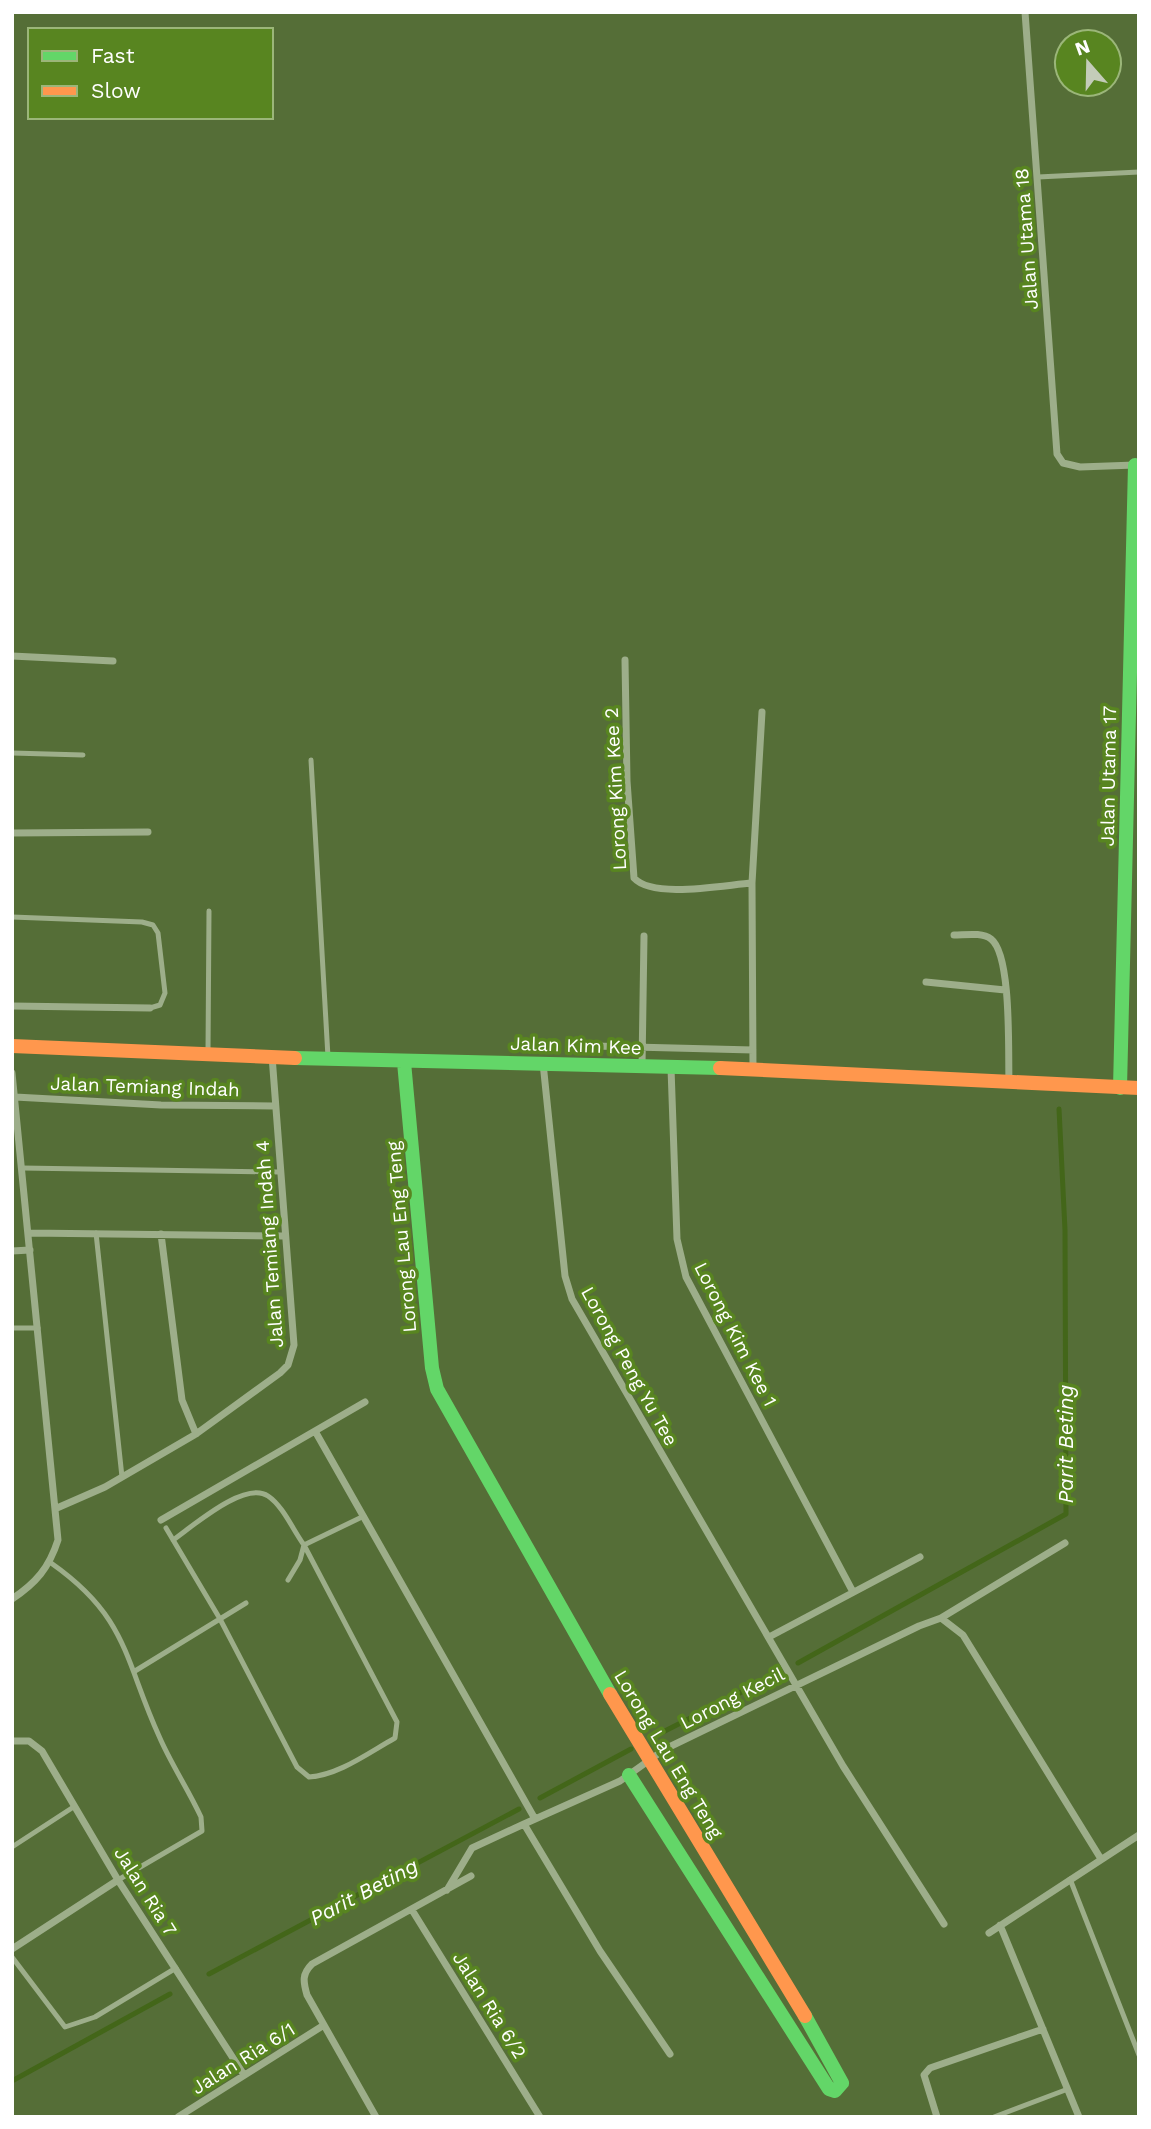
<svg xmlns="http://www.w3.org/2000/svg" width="1151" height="2129" font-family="'Work Sans',sans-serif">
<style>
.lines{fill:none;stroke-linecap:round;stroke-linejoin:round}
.stream{stroke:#436619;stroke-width:5}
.lane{stroke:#9dae8a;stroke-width:5}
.street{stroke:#9dae8a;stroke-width:7}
.fast{stroke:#63d668;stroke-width:14}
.slow{stroke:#ff974d;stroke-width:14}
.labels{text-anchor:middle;stroke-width:7;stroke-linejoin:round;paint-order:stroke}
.street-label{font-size:19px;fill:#fff;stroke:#588520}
.water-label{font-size:21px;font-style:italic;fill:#fff;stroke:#588520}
</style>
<rect width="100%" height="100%" fill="#556e37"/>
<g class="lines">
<!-- stream -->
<path class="stream" d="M798 1663 1066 1514 1065 1230 1059 1109
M657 1735 775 1675
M540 1798 631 1749
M209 1974 519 1809
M12 2081 170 1994"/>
<!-- lane -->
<path class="lane" d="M1038 177 1139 172
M12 753 83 755
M311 760 328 1057
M12 917 142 922 153 925 158 933 165 993 160 1005 150 1008
M208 1052 209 911
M22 1168 279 1172
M96 1233 122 1477
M12 1328H38
M166 1528 220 1619 297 1767 309 1777C339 1775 368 1753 395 1738L397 1722 304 1545 364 1516
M173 1540C193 1526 245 1480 268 1496 283 1506 293 1530 304 1545L300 1560 288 1580
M51 1563C128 1617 124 1659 159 1736 171 1764 188 1789 201 1817L202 1831 118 1880
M135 1671 246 1603
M12 1847 75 1806
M1070 1879 1139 2055
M12 1957 65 2027 95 2017 176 1968
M994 2117 1068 2089"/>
<!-- street -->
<path class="street" d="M1025 12 1057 454 1063 463 1080 467 1135 465
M12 656 113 661
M625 660 627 781 634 878C653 899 724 885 752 883
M12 833 148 832
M954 935C965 935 982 932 991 939 1012 955 1008 1054 1009 1082
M926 982 1005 990
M12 1006 150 1008
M594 1046 753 1050
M543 1063 565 1276 572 1299 843 1766 944 1924
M642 1066 644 936
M671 1068 677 1239 686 1277 853 1592
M753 1069 752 883 762 712
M12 1073 58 1540C49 1568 36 1583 12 1599
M15 1097 161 1105 274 1106
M29 1233 284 1236
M161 1234 182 1400 196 1434
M12 1251 30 1250
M315 1431 535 1819
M57 1508 105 1487 196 1434 280 1373 288 1365 294 1345 272 1056
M161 1520 365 1402
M941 1618 1065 1543
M769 1637 920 1557
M12 1741H29L42 1751 118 1880 244 2075
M447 1890 472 1848 524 1824
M412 1910 540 2117
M1000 1925 1079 2117
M989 1933 1139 1835
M12 1949 118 1880
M670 2054 600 1951 524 1824 620 1781 665 1749 919 1626 941 1618 963 1635 1101 1859
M178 2117 324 2025
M376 2117 307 1995C303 1981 302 1974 312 1964L471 1876
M937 2117 924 2075 930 2068 1043 2029"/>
<!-- fast -->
<path class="fast" d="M295 1058 720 1068
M404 1062 432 1368 437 1389 610 1694
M1120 1088 1135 465
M629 1775 829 2089 835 2091 842 2083 805 2016"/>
<!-- slow -->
<path class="slow" d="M12 1046 295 1058
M720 1068 1139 1088
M610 1694 805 2016"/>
</g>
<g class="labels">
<!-- street labels -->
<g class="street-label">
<text transform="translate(1026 239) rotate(-94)" y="7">Jalan Utama 18</text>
<text transform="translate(1108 776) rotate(-89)" y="7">Jalan Utama 17</text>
<text transform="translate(615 789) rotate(-93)" y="7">Lorong Kim Kee 2</text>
<text transform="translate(576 1045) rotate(2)" y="7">Jalan Kim Kee</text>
<text transform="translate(145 1086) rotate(2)" y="7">Jalan Temiang Indah</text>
<text transform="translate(401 1237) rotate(-95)" y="7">Lorong Lau Eng Teng</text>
<text transform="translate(269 1244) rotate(-94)" y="7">Jalan Temiang Indah 4</text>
<text transform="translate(736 1334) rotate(63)" y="7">Lorong Kim Kee 1</text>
<text transform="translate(630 1366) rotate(61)" y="7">Lorong Peng Yu Tee</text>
<text transform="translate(732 1698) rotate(-27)" y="7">Lorong Kecil</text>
<text transform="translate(669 1754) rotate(59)" y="7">Lorong Lau Eng Teng</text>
<text transform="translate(146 1891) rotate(58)" y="7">Jalan Ria 7</text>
<text transform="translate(490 2005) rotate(58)" y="7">Jalan Ria 6/2</text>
<text transform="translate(243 2058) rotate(-32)" y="7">Jalan Ria 6/1</text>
</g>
<!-- water labels -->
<g class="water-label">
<text transform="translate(1066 1444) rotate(-90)" y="7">Parit Beting</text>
<text transform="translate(364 1892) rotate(-28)" y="7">Parit Beting</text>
</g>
</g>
<!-- border -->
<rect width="1151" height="2129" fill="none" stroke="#ffffff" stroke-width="28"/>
<!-- legend -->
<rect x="28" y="28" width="245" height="91" fill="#588520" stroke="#9bb679" stroke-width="2"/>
<rect x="42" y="51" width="35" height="10" fill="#63d668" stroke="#9bb679" stroke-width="2"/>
<text x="91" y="63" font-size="21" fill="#ffffff">Fast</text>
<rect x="42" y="86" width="35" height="10" fill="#ff974d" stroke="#9bb679" stroke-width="2"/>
<text x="91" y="98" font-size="21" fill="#ffffff">Slow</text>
<!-- north arrow -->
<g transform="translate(1088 63) rotate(340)"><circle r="33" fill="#588520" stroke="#9bb679" stroke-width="2"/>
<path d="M0-5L12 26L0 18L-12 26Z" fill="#c4ccb9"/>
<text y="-10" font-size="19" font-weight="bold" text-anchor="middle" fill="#ffffff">N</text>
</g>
</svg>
